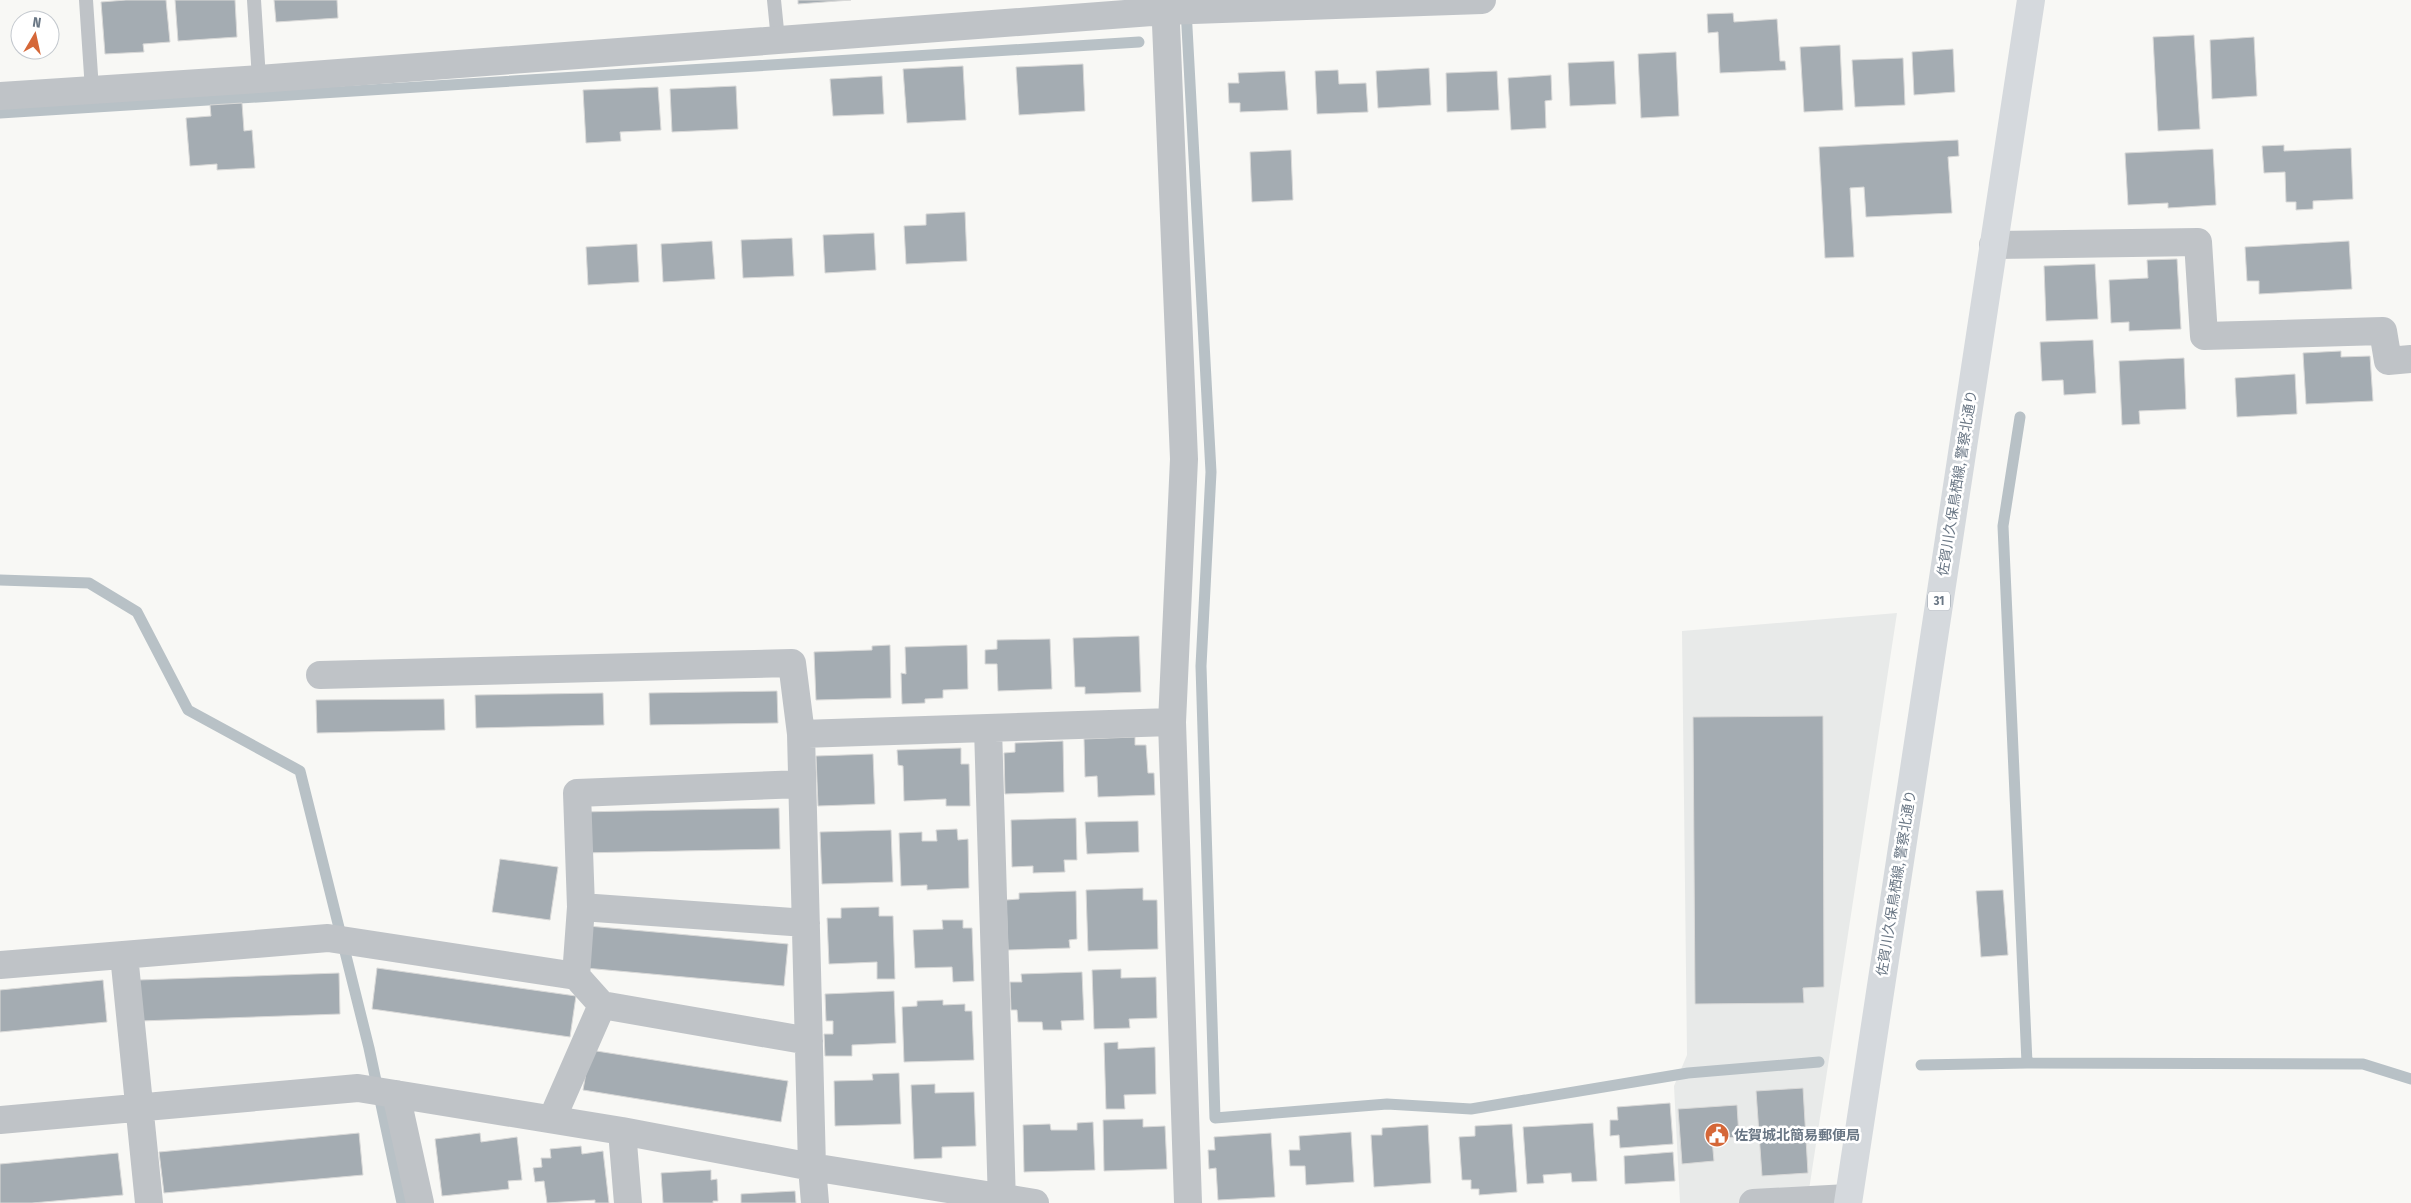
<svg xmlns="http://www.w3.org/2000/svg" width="2411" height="1203" font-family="'Fira Sans Condensed','Noto Sans JP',sans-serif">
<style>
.built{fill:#e8eae9}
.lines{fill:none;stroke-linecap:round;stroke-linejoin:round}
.stream{stroke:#b8c1c6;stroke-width:11}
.building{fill:#a4acb2;stroke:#d9d9d8}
.lane{stroke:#bfc3c7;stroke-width:14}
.street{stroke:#bfc3c7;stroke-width:28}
.primary{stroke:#d5d9dd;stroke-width:28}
.labels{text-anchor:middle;stroke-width:5;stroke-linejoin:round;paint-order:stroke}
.shield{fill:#fff;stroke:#969fa9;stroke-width:1}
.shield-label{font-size:12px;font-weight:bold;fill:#697684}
.street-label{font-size:14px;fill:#697684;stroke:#fff}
.poi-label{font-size:14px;font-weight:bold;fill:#697684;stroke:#fff;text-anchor:start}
</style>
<rect width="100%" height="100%" fill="#f8f8f5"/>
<!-- built -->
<path class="built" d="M1897 613 1807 1203H1680L1674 1086 1687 1055 1682 631Z"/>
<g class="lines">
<!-- stream -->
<path class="stream" d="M1186 9 1211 472 1201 666 1215 1118 1387 1104 1471 1109 1688 1073 1819 1062
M0 113 1139 42
M2020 417 2003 526 2027 1063
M0 580 89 583 137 612 188 710 300 771 369 1048 402 1203
M1921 1065 2027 1063 2363 1064 2411 1079"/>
</g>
<!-- building -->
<path class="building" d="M126 0H166L170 42 143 44 144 52 105 54 101 2Z
M175 0H235L237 37 178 41Z
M274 0H337L338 18 276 22Z
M798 0H851L798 4Z
M1733 13 1734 22 1777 19 1780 61H1785L1786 70 1720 73 1718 32 1708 33 1707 14Z
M2194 35 2200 129 2158 131 2153 37Z
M2254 37 2257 96 2212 99 2210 40Z
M1840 45 1843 110 1804 112 1800 47Z
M1953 49 1955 92 1914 95 1912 52Z
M1676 52 1679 116 1641 118 1638 54Z
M1903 58 1905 105 1855 107 1852 60Z
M1614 61 1616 104 1570 106 1568 63Z
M1083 64 1085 111 1019 115 1016 67Z
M963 66 966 120 907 123 903 69Z
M1429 68 1431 105 1378 108 1376 71Z
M1338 70 1339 84 1366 83 1368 112 1317 114 1315 71Z
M1285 71 1288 110 1240 112V103H1229L1228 83H1239L1238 73Z
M1497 71 1499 110 1447 112 1446 73Z
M1551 75 1552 100 1545 101 1546 128 1511 130 1508 78Z
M882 76 884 114 833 116 830 79Z
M736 86 738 129 672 132 670 89Z
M658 87 661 130 620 132 621 141 586 143 583 90Z
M242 103 244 131 252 130 255 168 217 170V164L190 166 186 118 211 116 210 105Z
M1958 140 1959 156 1948 157 1952 213 1866 217 1864 187 1850 188 1854 257 1825 258 1819 147Z
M2284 145V151L2351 148 2353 199 2313 201V209L2296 210V202H2286L2285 172 2264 173 2262 146Z
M2213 149 2216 205 2168 208V203L2128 205 2125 153Z
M1291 150 1293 200 1252 202 1250 152Z
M965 212 967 261 906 264 904 226 926 225V214Z
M874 233 876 270 825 273 823 235Z
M792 238 794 276 743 278 741 240Z
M712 241 715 279 663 282 661 244Z
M2349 241 2352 289 2259 294V281H2247L2245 247Z
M637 244 639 282 588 285 586 247Z
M2177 259 2181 329 2129 331V322L2111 323 2109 280 2148 278 2147 260Z
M2095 264 2098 319 2046 321 2044 266Z
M2093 340 2096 393 2064 395 2063 380 2042 381 2040 342Z
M2341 351V357L2370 356 2373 401 2306 404 2303 353Z
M2184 358 2186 409 2139 411 2140 424 2122 425 2119 361Z
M2295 374 2297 414 2237 417 2235 378Z
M1139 636 1141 692 1085 694V687H1075L1073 638Z
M1050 639 1052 689 998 691 997 664H985V650L997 649V640Z
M890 645 891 698 816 700 814 652 872 650V646Z
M967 645 968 689 943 690V698L925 699V703L902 704 901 673 906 674 905 647Z
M777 691 778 723 650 725 649 693Z
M603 693 604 725 476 728 475 695Z
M444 699 445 730 317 733 316 700Z
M1823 716 1824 987 1803 988 1804 1003 1695 1004 1693 717Z
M1135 737V745H1146L1148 773H1154L1155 795 1098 797 1097 776 1085 777 1084 739Z
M1063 741 1064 792 1005 794 1004 753 1015 752V743Z
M961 748V764H969L970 806H946V799L904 801 903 766 898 765 897 750Z
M873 754 875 804 818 806 816 756Z
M779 808 780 849 580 853 579 812Z
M1076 818 1077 860H1064L1065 872 1033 873V866L1012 867 1011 820Z
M1138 821 1139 852 1087 854 1085 822Z
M957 829 958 840 968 839 969 888 927 890V885L901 886 899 833 922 832V841H937L936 830Z
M891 830 893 882 822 884 820 832Z
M500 859 558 867 550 920 492 912Z
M1143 888V900H1157L1158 949 1088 951 1086 890Z
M2003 890 2008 955 1981 957 1976 891Z
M1076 891 1077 939 1069 940 1070 948 1008 950 1006 900 1019 899V893Z
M879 907V916H893L895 979H877V962L829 964 827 918H841V908Z
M942 920H963V928H972L974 981 953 982 952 967 915 968 913 930 943 929Z
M588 926 788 944 784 986 585 968Z
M377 968 576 996 570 1037 372 1009Z
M1121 969V978L1156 977 1157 1018 1129 1019 1130 1028 1094 1029 1092 970Z
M1082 972 1084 1020 1061 1021 1062 1030H1043L1042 1022H1018L1017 1010H1011L1010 982H1022L1021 974Z
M339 973 340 1014 140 1021 138 980Z
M103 980 107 1022 0 1032V990Z
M894 991 896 1043 852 1045V1056H825L824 1034H833V1021H826L825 994Z
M943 1000V1005L965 1004V1011H972L974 1060 904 1062 902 1007 917 1006V1001Z
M1118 1042V1049L1155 1047 1156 1094 1124 1095 1125 1109H1106L1104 1043Z
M590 1050 788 1081 781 1122 583 1090Z
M899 1073 901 1124 835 1126 834 1081 873 1080 872 1074Z
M935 1084V1093L974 1092 976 1146 942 1147V1158L914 1159 911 1085Z
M1803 1088 1808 1173 1762 1176 1756 1091Z
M1670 1103 1673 1144 1620 1148 1619 1135 1610 1136V1120H1618L1617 1107Z
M1737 1105 1739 1137 1712 1139 1714 1161 1682 1164 1678 1109Z
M1143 1119V1127L1165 1126 1167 1169 1104 1171 1103 1120Z
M1093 1122 1095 1170 1024 1172 1023 1125 1050 1124 1051 1130H1077V1123Z
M1593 1123 1597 1181 1572 1182 1571 1173 1543 1175 1544 1183 1527 1184 1523 1127Z
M1512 1124 1517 1192 1479 1195V1189H1471V1180H1462L1459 1137 1475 1136V1126Z
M1428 1125 1431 1183 1374 1187 1371 1135H1382V1128Z
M1351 1132 1354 1182 1306 1185 1305 1166H1290L1289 1150H1300L1299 1136Z
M359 1133 363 1175 164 1193 159 1152Z
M480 1133 481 1142 517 1137 522 1180 508 1181 509 1189 442 1196 435 1139Z
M1271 1133 1275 1197 1218 1200 1216 1168 1209 1169 1208 1150H1215L1214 1137Z
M581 1146 582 1154 603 1151 609 1203H595V1200L547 1203 544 1181 535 1182 533 1168 542 1167 541 1158H551L550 1149Z
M1673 1152 1675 1181 1625 1184 1624 1156Z
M118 1153 123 1195 32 1203H0V1164Z
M711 1170V1180L717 1179 718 1201H713V1203H663L661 1173Z
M795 1191 796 1203H741V1194Z"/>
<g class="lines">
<!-- lane -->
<path class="lane" d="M86 0 92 90
M254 0 259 79
M774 0 778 40"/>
<!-- street -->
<path class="street" d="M1165 0 1184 459 1172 722 1188 1203
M0 96 259 79 1165 11 1482 0
M1993 245 2198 242 2204 336 2383 331 2388 361 2411 359
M320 675 792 663 801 734
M988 728 1002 1203
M581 907 806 923
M124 955 149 1203
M0 965 328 938 576 976 602 1005 809 1041
M576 976 581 907 577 793 802 784
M396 1094 420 1203
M552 1119 602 1005
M0 1120 358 1088 622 1131 812 1167 1035 1203
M622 1131 628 1203
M815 1203 812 1167 801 734 1172 722
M1753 1203 1848 1198"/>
<!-- primary -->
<path class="primary" d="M1848 1203 2031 0"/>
</g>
<!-- icons -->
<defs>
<symbol id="civic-disc" viewBox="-11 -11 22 22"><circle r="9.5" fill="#d56738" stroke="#fff"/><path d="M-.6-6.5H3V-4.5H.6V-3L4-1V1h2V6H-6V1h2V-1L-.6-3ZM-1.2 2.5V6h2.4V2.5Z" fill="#fff"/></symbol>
</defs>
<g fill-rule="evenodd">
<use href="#civic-disc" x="1703" y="1121" width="28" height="28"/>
</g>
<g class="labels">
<!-- shield labels -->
<rect class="shield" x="1928" y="591.5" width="22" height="19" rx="4"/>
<g class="shield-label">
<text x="1939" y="605">31</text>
</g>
<!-- street labels -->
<g class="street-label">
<text transform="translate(1957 483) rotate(-81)" y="5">佐賀川久保鳥栖線, 警察北通り</text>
<text transform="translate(1896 883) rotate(-81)" y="5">佐賀川久保鳥栖線, 警察北通り</text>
</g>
<!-- poi labels -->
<g class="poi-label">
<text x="1734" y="1140">佐賀城北簡易郵便局</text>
</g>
</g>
<!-- north arrow -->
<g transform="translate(35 35) rotate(9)"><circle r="24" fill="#ffffff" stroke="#c3c8ce"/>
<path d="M0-4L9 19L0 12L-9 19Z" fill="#d56738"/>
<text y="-8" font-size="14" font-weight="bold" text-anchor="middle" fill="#697684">N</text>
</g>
</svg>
